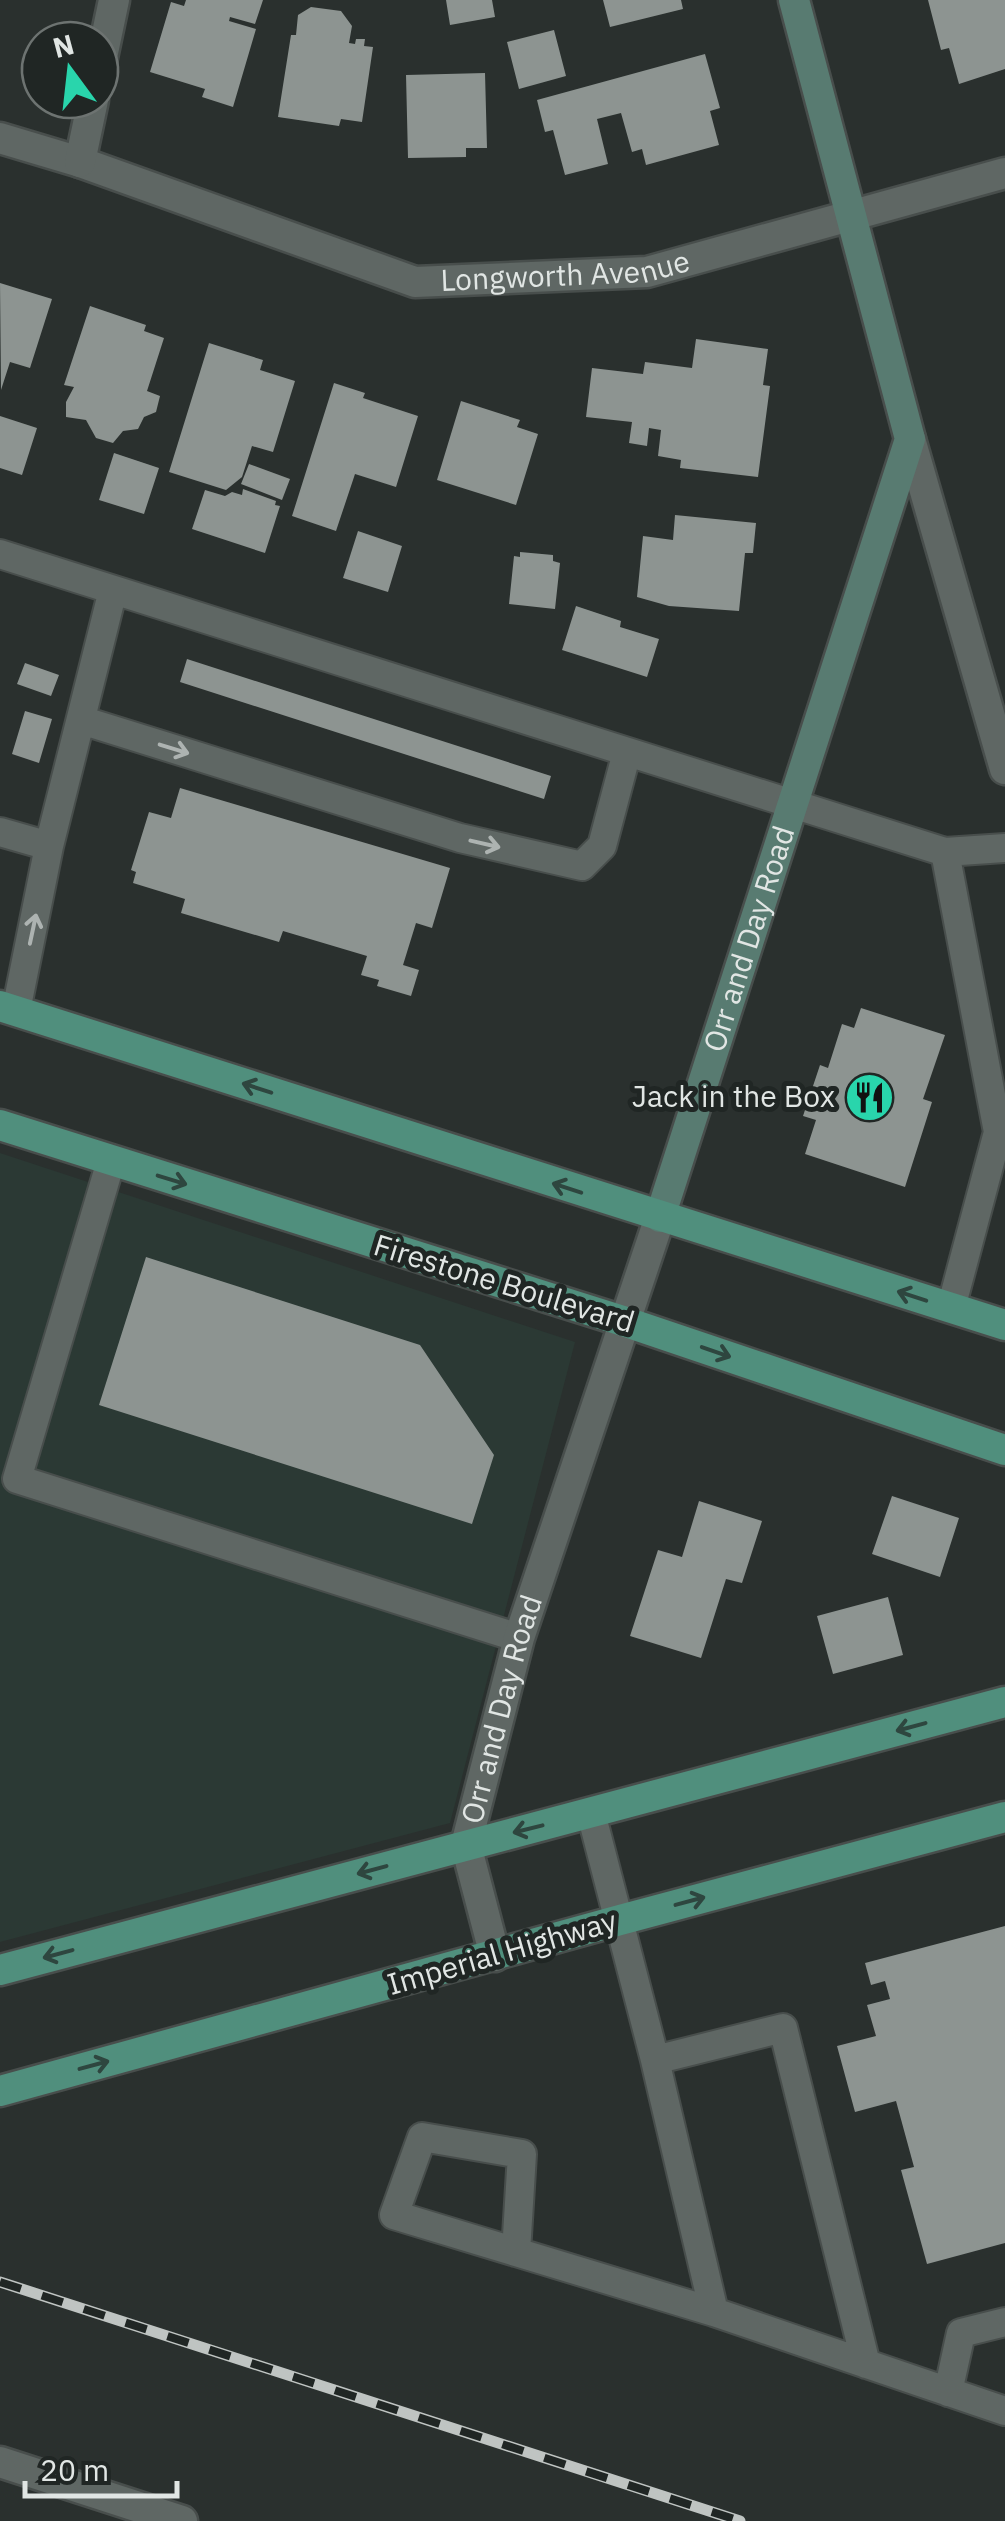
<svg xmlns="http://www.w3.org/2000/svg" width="1005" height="2521" font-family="'IBM Plex Sans',sans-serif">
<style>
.built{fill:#2b3934}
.building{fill:#8d9491}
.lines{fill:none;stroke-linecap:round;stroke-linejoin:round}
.lane-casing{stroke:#484e4c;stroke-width:32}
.street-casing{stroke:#484e4c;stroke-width:35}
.secondary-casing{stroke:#484e4c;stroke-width:35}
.primary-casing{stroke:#484e4c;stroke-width:35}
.lane{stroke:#5f6764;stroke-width:28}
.street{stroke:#5f6764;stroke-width:30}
.secondary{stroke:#587b71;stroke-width:30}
.primary{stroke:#508f7d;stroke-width:30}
.rail-casing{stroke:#bfc4c2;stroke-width:11}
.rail{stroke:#202624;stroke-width:8;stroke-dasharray:22;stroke-linecap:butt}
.oneway{stroke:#adb3b1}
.oneway2{stroke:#2e463f}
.labels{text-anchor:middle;stroke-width:10;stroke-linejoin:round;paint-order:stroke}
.street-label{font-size:30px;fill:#e1e6e4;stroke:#202624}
.poi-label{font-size:30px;fill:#e1e6e4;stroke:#202624;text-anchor:end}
</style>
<rect width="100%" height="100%" fill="#2a302e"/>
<!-- built -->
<path class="built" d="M0 1153 575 1342 450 1823 0 1942Z"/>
<!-- building -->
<path class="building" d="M186 0H263L255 24 230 17 229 21 256 29 233 107 202 97 205 89 150 72 171 2 184 6Z
M446 0H492L495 17 450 25Z
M603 0H681L683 9 610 27Z
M928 0H1005V69L959 84 949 48 941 50Z
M311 7 341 11 352 26 349 43 355 44 356 39H365L364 46 373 47 362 122 341 119 339 126 278 117 291 35H296L298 15Z
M554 30 566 76 519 89 507 42Z
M705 54 720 108 710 111 719 145 646 165 642 149 632 152 621 113 597 119 608 164 565 175 553 130 545 132 537 100Z
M485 73 487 148H466V157L408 158 406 75Z
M0 283 52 299 30 368 10 362 1 390Z
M90 306 146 325 144 331 164 338 147 391 160 396 156 412 144 417 138 429 123 431 113 443 96 438 86 420 66 417V402L74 387 64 385Z
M696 339 768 349 763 385 770 386 758 477 680 468 681 460 658 456 661 430 649 428 647 446 629 443 632 422 586 417 592 368 643 374 645 362 692 368Z
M209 343 263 360 260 370 295 381 273 452 252 446 242 477 226 490 169 472Z
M334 383 365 393 363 398 418 416 396 487 355 474 336 531 292 516Z
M461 401 520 420 517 427 538 434 516 505 437 480Z
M0 416 37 428 22 475 0 468Z
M114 453 159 468 144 514 99 500Z
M249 464 290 479 282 500 241 484Z
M243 489 276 501 275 505 280 506 265 553 192 529 205 490 225 496 232 492 242 495Z
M675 515 756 523 753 553H745L739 611 669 606 637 597 643 536 673 540Z
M358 531 402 546 388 592 343 578Z
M520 552 553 555V561L560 563 555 609 509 604 514 556 520 557Z
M576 606 621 621 620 627 659 639 647 677 562 650Z
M187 659 551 776 544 799 180 682Z
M25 663 59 675 51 696 17 684Z
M25 711 52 719 39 763 12 754Z
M180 788 450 868 432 928 416 923 403 965 419 970 411 996 377 986 379 980 361 975 367 956 283 931 279 942 181 913 185 899 133 883 136 872 131 870 149 812 171 818Z
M861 1008 945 1035 923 1099 932 1102 905 1187 805 1154 816 1120 803 1116 820 1065 828 1068 842 1024 854 1028Z
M146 1257 420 1345 494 1455 472 1524 99 1405Z
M892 1496 959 1518 940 1577 872 1554Z
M699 1501 762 1521 742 1583 726 1579 701 1658 630 1636 658 1550 682 1557Z
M888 1597 903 1655 833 1674 817 1616Z
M1005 1926V2243L927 2264 901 2170 914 2167 896 2101 855 2112 837 2046 876 2036 867 2005 890 1999 885 1981 871 1985 865 1963Z"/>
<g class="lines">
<defs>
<path id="lane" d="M0 554 945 852 998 1132 951 1308
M81 720 460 838 582 866 602 846 627 752
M0 832 49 846
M945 852 1005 848
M16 1011 49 846 113 590
M111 1161 17 1479 519 1638
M591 1813 655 2060 714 2312 1005 2411
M655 2060 783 2028 866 2364
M516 2252 522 2154 422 2137 394 2215 714 2312
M948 2392 961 2333 1005 2322"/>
<g id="street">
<path d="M100 67 114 0"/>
<path id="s1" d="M0 138 80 162 415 282 647 272 1005 173"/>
<path d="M80 162 93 100"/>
<path d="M910 439 1005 769"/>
<path id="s2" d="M495 1956 466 1845 519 1638 660 1217"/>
<path d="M0 2462 182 2521"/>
</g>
<g id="secondary">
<path id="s3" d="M660 1217 910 439 794 0"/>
</g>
<path id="primary" d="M0 1006 1005 1325
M0 1125 623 1321 1005 1450
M0 1970 1005 1702
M0 2091 620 1920 1005 1817"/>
</defs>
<!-- lane casing -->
<use href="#lane" class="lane-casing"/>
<!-- street casing -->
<use href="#street" class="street-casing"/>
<!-- secondary casing -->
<use href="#secondary" class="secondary-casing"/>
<!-- primary casing -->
<use href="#primary" class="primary-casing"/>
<!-- lane -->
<use href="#lane" class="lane"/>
<!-- street -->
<use href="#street" class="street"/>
<!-- secondary -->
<use href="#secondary" class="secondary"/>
<!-- primary -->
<use href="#primary" class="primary"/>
<defs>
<path id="rail" d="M0 2282 740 2521"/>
</defs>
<!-- rail casing -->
<use href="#rail" class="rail-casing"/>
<!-- rail -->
<use href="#rail" class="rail"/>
</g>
<!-- one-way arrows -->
<defs><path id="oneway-shaft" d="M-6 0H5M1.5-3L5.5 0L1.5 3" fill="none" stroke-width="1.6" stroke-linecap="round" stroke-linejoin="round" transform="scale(2.5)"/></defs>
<g class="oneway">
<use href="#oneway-shaft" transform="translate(174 749) rotate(17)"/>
<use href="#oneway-shaft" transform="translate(485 844) rotate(13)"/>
<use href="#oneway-shaft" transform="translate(33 929) rotate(-78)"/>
</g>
<g class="oneway2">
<use href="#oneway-shaft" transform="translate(257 1088) rotate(-162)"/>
<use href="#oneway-shaft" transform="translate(172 1180) rotate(17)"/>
<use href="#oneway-shaft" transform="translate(567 1188) rotate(-162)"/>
<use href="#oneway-shaft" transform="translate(912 1296) rotate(-162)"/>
<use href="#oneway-shaft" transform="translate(716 1352) rotate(19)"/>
<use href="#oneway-shaft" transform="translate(911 1727) rotate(165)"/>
<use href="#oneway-shaft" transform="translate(528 1829) rotate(166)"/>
<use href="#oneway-shaft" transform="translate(372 1870) rotate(165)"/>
<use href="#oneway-shaft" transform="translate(690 1901) rotate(-15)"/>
<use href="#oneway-shaft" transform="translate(58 1954) rotate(165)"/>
<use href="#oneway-shaft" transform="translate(94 2065) rotate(-15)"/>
</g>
<!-- icons -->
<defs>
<symbol id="restaurant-disc" viewBox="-11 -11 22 22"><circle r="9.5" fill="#29d5ac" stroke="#202624"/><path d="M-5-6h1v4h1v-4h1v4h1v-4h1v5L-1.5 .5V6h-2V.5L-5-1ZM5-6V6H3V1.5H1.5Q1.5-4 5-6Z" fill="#111"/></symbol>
</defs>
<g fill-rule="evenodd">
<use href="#restaurant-disc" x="842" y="1070" width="55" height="55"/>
</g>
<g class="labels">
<!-- street labels -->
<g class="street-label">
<text dy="10" stroke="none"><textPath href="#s1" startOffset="590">Longworth Avenue</textPath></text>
<text dy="10" stroke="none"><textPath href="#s3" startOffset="292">Orr and Day Road</textPath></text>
<text transform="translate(504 1284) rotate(17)" y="10">Firestone Boulevard</text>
<text dy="10" stroke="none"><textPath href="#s2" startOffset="255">Orr and Day Road</textPath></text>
<text transform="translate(502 1953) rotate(-16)" y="10">Imperial Highway</text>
</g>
<!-- poi labels -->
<g class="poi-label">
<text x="835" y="1107">Jack in the Box</text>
</g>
</g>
<!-- north arrow -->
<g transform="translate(70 70) rotate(345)"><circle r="48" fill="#202624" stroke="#6d7371" stroke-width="2.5"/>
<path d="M0-8L18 38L0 25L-18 38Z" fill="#29d5ac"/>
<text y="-15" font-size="28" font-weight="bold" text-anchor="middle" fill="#e1e6e4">N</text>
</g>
<!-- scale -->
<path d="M25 2481v15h152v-15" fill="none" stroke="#e1e6e4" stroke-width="5"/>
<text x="40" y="2481" font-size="30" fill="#e1e6e4" stroke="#202624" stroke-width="8" paint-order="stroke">20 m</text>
</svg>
